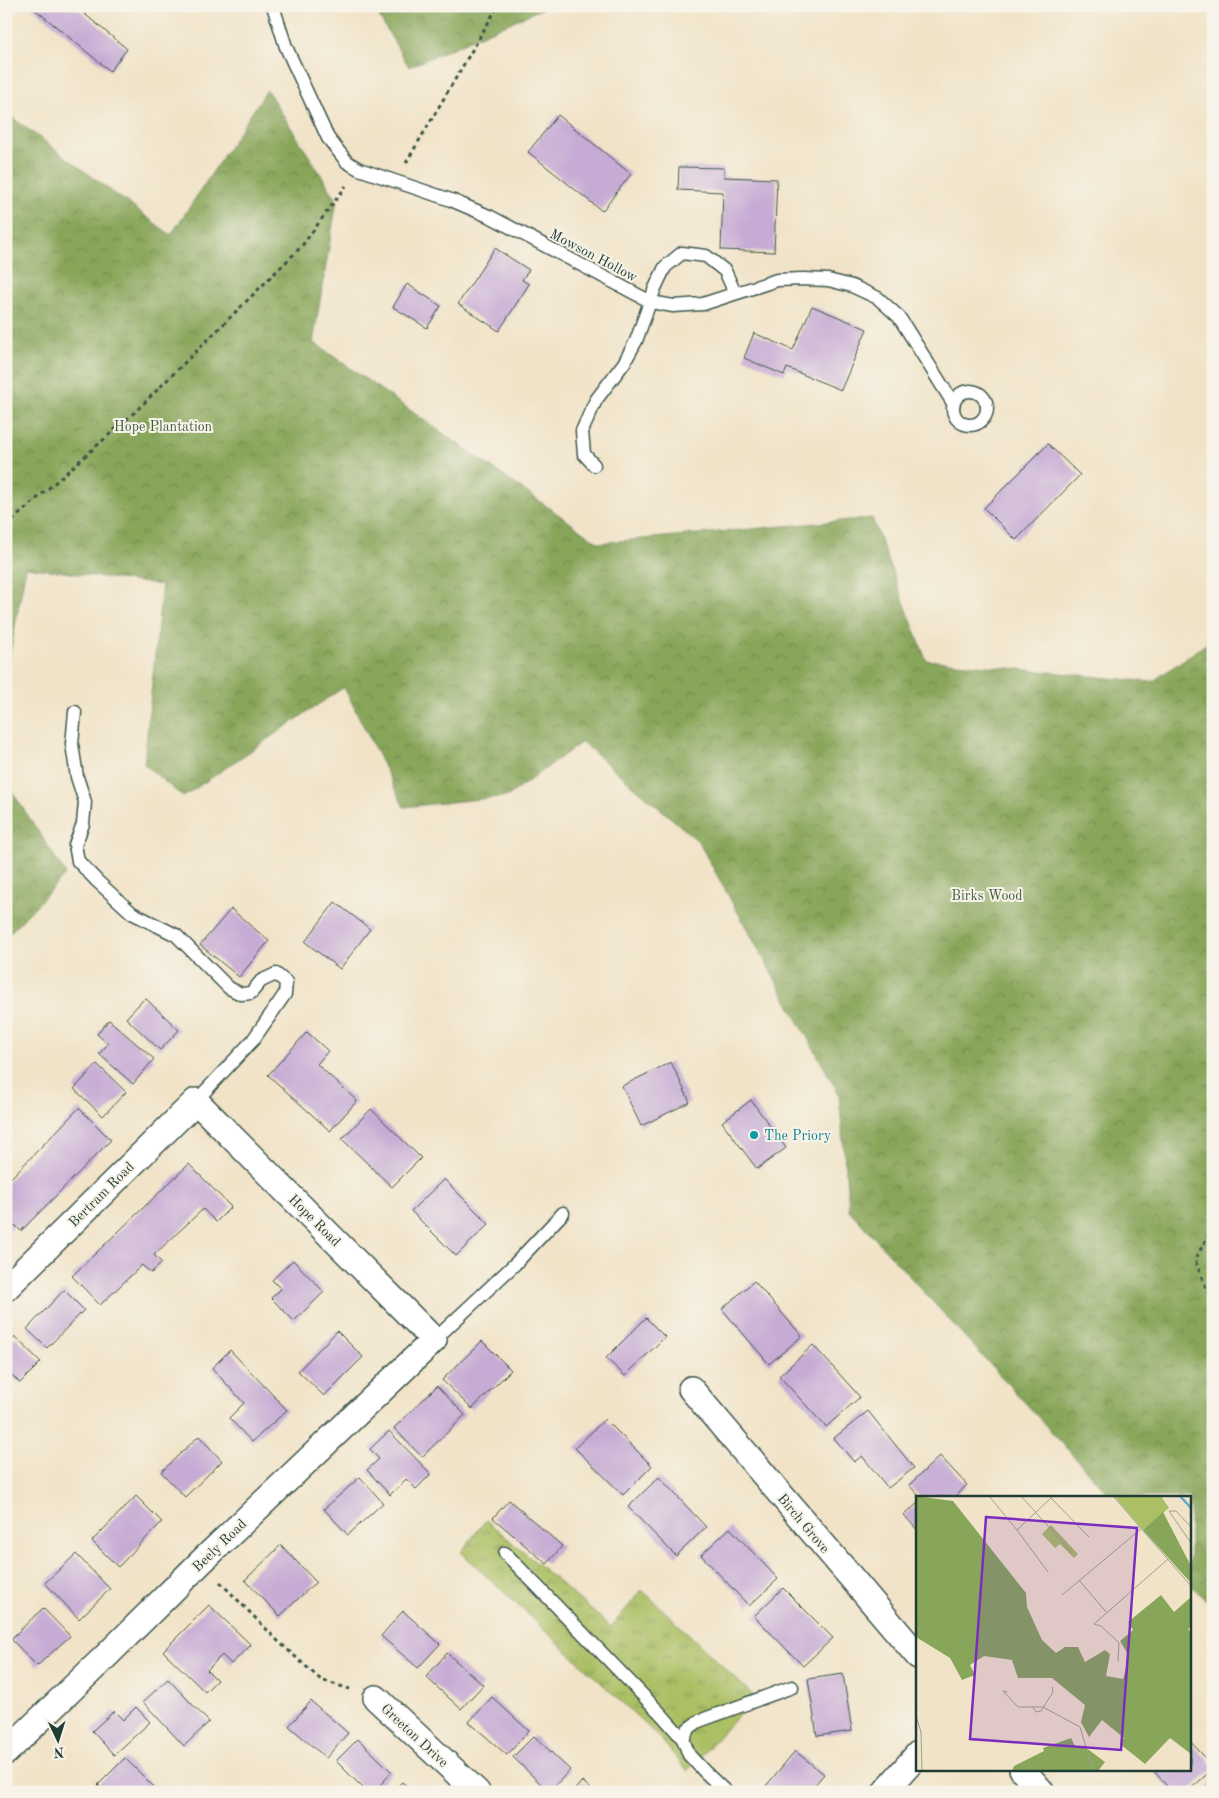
<svg xmlns="http://www.w3.org/2000/svg" width="1219" height="1798" font-family="'Old Standard TT',serif">
<style>
.grass{fill:url(#grass-tufts);stroke:#657e4c}
.forest{fill:url(#forest-crowns);stroke:#547247}
.building{fill:#c6abd4}
.lines{fill:none;stroke-linecap:round;stroke-linejoin:round}
.service-casing{stroke:#3e564a;stroke-width:15}
.minor-casing{stroke:#3e564a;stroke-width:28}
.path{stroke:#3e564a;stroke-width:3;stroke-dasharray:4 4;stroke-linecap:butt}
.service{stroke:#fff;stroke-width:12}
.minor{stroke:#fff;stroke-width:25}
.culture-dot{fill:#0f9aa8;stroke:#f7f3e8;stroke-width:2}
.labels{text-anchor:middle;stroke-width:4;stroke-linejoin:round;paint-order:stroke}
.street-label{font-size:14px;fill:#1f3d34;stroke:#f7f3e8}
.park-label{font-size:14px;fill:#425e40;stroke:#f7f3e8}
.culture-label{font-size:14px;fill:#0d838f;stroke:#f7f3e8;text-anchor:start}
.inset-river{fill:none;stroke:#59abd4;stroke-width:2.5}
.inset-road{fill:none;stroke:#9da18d;stroke-width:1}
.view{fill:#7b2cbf;fill-opacity:0.15;stroke:#7b2cbf;stroke-width:2.5}
.inset-edge{fill:none;stroke:#1f3d34;stroke-width:2.5}
</style>
<defs>
<pattern id="grass-tufts" width="24" height="20" patternUnits="userSpaceOnUse" patternTransform="scale(1.25)"><rect width="24" height="20" fill="#abbf64"/><path d="M3 7l-1-3M5 7V3M7 7l1-3M15 17l-1-3M17 17v-4M19 17l1-3" fill="none" stroke="#8b9c53"/></pattern>
<pattern id="forest-crowns" width="20" height="18" patternUnits="userSpaceOnUse" patternTransform="scale(1.25)"><rect width="20" height="18" fill="#88a65a"/><path d="M2 6a3 3 0 1 1 6 0M12 15a3 3 0 1 1 6 0" fill="none" stroke="#6f884b"/></pattern>
</defs>
<rect width="100%" height="100%" fill="#f7f3e8"/>
<filter id="ink" filterUnits="userSpaceOnUse"><feTurbulence type="fractalNoise" baseFrequency=".02" numOctaves="2"/><feDisplacementMap in="SourceGraphic" scale="10" xChannelSelector="R" yChannelSelector="G"/><feConvolveMatrix kernelMatrix="1 2 1 2 8 2 1 2 1" color-interpolation-filters="sRGB"/></filter>
<filter id="wash" filterUnits="userSpaceOnUse"><feTurbulence type="fractalNoise" baseFrequency=".0096" numOctaves="4" result="noise"/><feDisplacementMap in="SourceGraphic" scale="20" xChannelSelector="R" yChannelSelector="G"/><feGaussianBlur stdDeviation="1.12" result="paint"/><feColorMatrix in="noise" values="0 0 0 0 0 0 0 0 0 0 0 0 0 0 0 0 0 1.4 0 .05"/><feComposite in="paint" operator="in"/></filter>
<g filter="url(#wash)">
<rect width="100%" height="100%" fill="#f1e3c8"/>
<!-- grass -->
<path class="grass" d="M486 1520 611 1627 642 1590 755 1697 687 1771 659 1737 461 1552Z"/>
<!-- forest -->
<path class="forest" d="M370 6H548L409 67 374 8Z
M267 90 337 200 313 342 599 543 872 518 926 660 1152 682 1213 639V1608L1190 1584V1497H1111L849 1210 839 1094 698 841 582 742 508 796 404 807 344 687 183 797 144 764 162 585 26 567 6 675V113L171 235Z
M6 782 66 874 6 937Z"/>
<g id="blocks">
<!-- building -->
<path class="building" d="M31 6H75L127 49 110 71Z
M558 115 631 174 602 211 528 152Z
M679 167 724 168V177L777 179 774 252 721 250 723 192 678 190Z
M495 248 529 270 522 280 529 284 499 331 458 304Z
M407 284 441 306 427 328 393 307Z
M812 306 867 329 841 390 787 368 784 375 744 358 754 333 793 350Z
M1048 444 1080 475 1016 540 984 508Z
M335 902 370 929 340 969 305 942Z
M231 909 269 941 239 977 200 945Z
M145 998 179 1030 160 1050 126 1018Z
M109 1020 154 1059 133 1084 99 1054 108 1044 97 1034Z
M307 1032 328 1051 317 1064 357 1101 330 1131 268 1075Z
M671 1062 690 1102 641 1126 622 1086Z
M97 1064 126 1092 103 1116 74 1089Z
M751 1100 786 1148 757 1169 722 1122Z
M79 1108 111 1140 21 1231 15 1225 6 1234V1183Z
M371 1109 421 1158 392 1187 342 1139Z
M189 1164 231 1207 216 1222 203 1209 154 1255 162 1263 151 1273 142 1265 100 1305 72 1276Z
M444 1179 489 1224 456 1256 411 1211Z
M293 1260 324 1292 294 1321 271 1298 281 1289 272 1280Z
M754 1281 802 1336 769 1364 722 1309Z
M64 1290 84 1310 47 1348 27 1329Z
M646 1318 665 1337 625 1376 606 1358Z
M337 1331 363 1357 324 1396 298 1371Z
M15 1337 41 1362 20 1383 6 1370V1346Z
M482 1341 511 1370 472 1409 442 1380Z
M813 1345 860 1397 826 1427 779 1376Z
M230 1350 287 1410 252 1442 229 1418 244 1403 212 1368Z
M437 1386 465 1415 422 1457 394 1428Z
M868 1411 914 1468 888 1488 862 1456 854 1462 834 1438Z
M605 1419 652 1466 623 1495 575 1448Z
M389 1431 431 1474 416 1489 406 1479 390 1495 367 1470 379 1459 370 1449Z
M199 1436 222 1461 185 1497 161 1472Z
M940 1456 967 1485 954 1497H920L909 1485Z
M360 1477 383 1503 348 1535 324 1509Z
M659 1477 706 1527 676 1556 628 1507Z
M136 1496 162 1522 118 1567 92 1541Z
M509 1500 562 1546 547 1564 493 1518Z
M918 1503V1531L904 1515Z
M730 1528 778 1579 749 1606 701 1555Z
M281 1545 316 1582 280 1616 245 1580Z
M76 1554 110 1589 79 1619 45 1583Z
M783 1588 833 1638 803 1666 754 1616Z
M209 1605 251 1645 231 1664 222 1655 207 1670 217 1680 205 1692 163 1651Z
M43 1608 70 1636 37 1666 11 1639Z
M403 1611 440 1644 418 1668 381 1636Z
M447 1653 483 1685 461 1709 426 1677Z
M843 1674 852 1731 817 1736 808 1679Z
M168 1679 209 1722 184 1746 143 1702Z
M492 1697 529 1731 507 1755 469 1722Z
M311 1701 348 1733 326 1758 289 1726Z
M136 1707 150 1722 114 1755 92 1731 114 1711 123 1720Z
M534 1736 570 1770 549 1792 513 1757Z
M358 1739 392 1772 374 1792H367L336 1761Z
M1190 1741 1213 1766V1769L1187 1792H1172L1152 1769H1190Z
M795 1751 824 1774 809 1792H761Z
M125 1758 159 1792H105L98 1785Z
M582 1781 594 1792H573Z
M402 1782 413 1792H392Z
M1213 1782V1792H1202Z"/>
</g>
</g>
<g filter="url(#ink)">
<use href="#blocks" fill-opacity="0" stroke="#3e564a" stroke-width="1"/>
<g class="lines">
<defs>
<path id="service" d="M273 6 286 47 328 138 347 162 359 169 451 200 491 217 651 302 673 306 703 304 777 280 803 279 828 280 852 286 878 298 899 317 953 403
M953 408a17 17 0 1 1 34 0a17 17 0 1 1-34 0Z
M594 465 584 454 582 431 596 400 624 363 636 341 655 288 665 267 682 253 706 256 725 271 735 293
M75 712 72 744 77 777 85 802 83 824 75 845 78 861 97 881 132 913 176 935 229 988 241 994 251 993 261 981 276 974 286 982 285 994 253 1040 196 1101
M434 1340 515 1264 563 1213
M505 1553 661 1714 683 1739 689 1755 704 1771 726 1792
M683 1739 688 1729 699 1721 792 1687"/>
<path id="minor" d="M6 1288 196 1101 434 1340 201 1562 105 1657 6 1752
M691 1389 918 1656
M376 1698 477 1792
M1022 1769 1042 1792
M885 1792 918 1754"/>
</defs>
<!-- service casing -->
<use href="#service" class="service-casing"/>
<!-- minor casing -->
<use href="#minor" class="minor-casing"/>
<!-- path -->
<path class="path" d="M406 163 498 6
M6 526 136 411 301 247 346 186
M1213 1180 1209 1184 1213 1199
M1213 1226 1195 1260 1213 1305
M220 1582 278 1641 321 1680 350 1689"/>
<!-- service -->
<use href="#service" class="service"/>
<!-- minor -->
<use href="#minor" class="minor"/>
</g>
</g>
<!-- markers -->
<circle class="culture-dot" cx="754" cy="1135" r="5"/>
<g class="labels">
<!-- street labels -->
<g class="street-label">
<text transform="translate(594 255) rotate(28)" y="5">Mowson Hollow</text>
<text transform="translate(101 1194) rotate(-45)" y="5">Bertram Road</text>
<text transform="translate(315 1220) rotate(45)" y="5">Hope Road</text>
<text transform="translate(804 1523) rotate(50)" y="5">Birch Grove</text>
<text transform="translate(219 1545) rotate(-44)" y="5">Beely Road</text>
<text transform="translate(415 1735) rotate(43)" y="5">Greeton Drive</text>
</g>
<!-- park labels -->
<g class="park-label">
<text x="163" y="431">Hope Plantation</text>
<text x="987" y="900">Birks Wood</text>
</g>
<!-- culture labels -->
<g class="culture-label">
<text x="764" y="1140">The Priory</text>
</g>
</g>
<!-- overview -->
<g transform="translate(916 1496)">
<rect width="275" height="275" fill="#f1e3c8"/>
<path d="M198 0H245L253 12 227 34ZM135 29 162 58 158 62 144 48 139 52 126 38Z" fill="#abbf64"/>
<path d="M0 0 37 5 110 97 111 111 126 144 140 157 149 151H162L169 166 189 154 194 158 190 180 207 183 213 160 204 145 217 134 212 126 245 99 258 116 275 101V131L272 133 275 137V258L254 242 229 268 204 248 208 242 186 224 173 241 165 226 169 209 136 182H102L96 164 68 160 54 169 59 179 46 184 34 162 0 141ZM247 16 275 70V87L227 34ZM155 242 159 250 169 251 189 266 182 275H96L98 270 128 255 127 252Z" fill="#88a65a"/>
<path class="inset-river" d="M264 0 275 12"/>
<path class="inset-road" d="M73 0 101 34 137 0M105 0 156 57M197 0 275 90M135 2 173 41M275 31 260 15H253L275 47M101 34 132 76M163 84 190 116M146 99 225 33M202 165 203 147 185 130 178 128 252 63M91 196 87 195 102 211H127L164 231 177 275M117 211 120 216 125 215 137 196 136 191M0 220 5 236 6 275"/>
<path class="view" d="M70 21 221 32 205 254 54 243Z"/>
<rect width="275" height="275" class="inset-edge"/>
</g>
<!-- margin -->
<rect width="1219" height="1798" fill="none" stroke="#f7f3e8" stroke-width="25"/>
<!-- north arrow -->
<g transform="translate(58 1740) rotate(176)" stroke="#f7f3e8" stroke-width="4" paint-order="stroke">
<path d="M0-4L9 19L0 12L-9 19Z" fill="#1f3d34"/>
<text y="-8" font-size="14" font-weight="bold" text-anchor="middle" fill="#1f3d34">N</text>
</g>
</svg>
